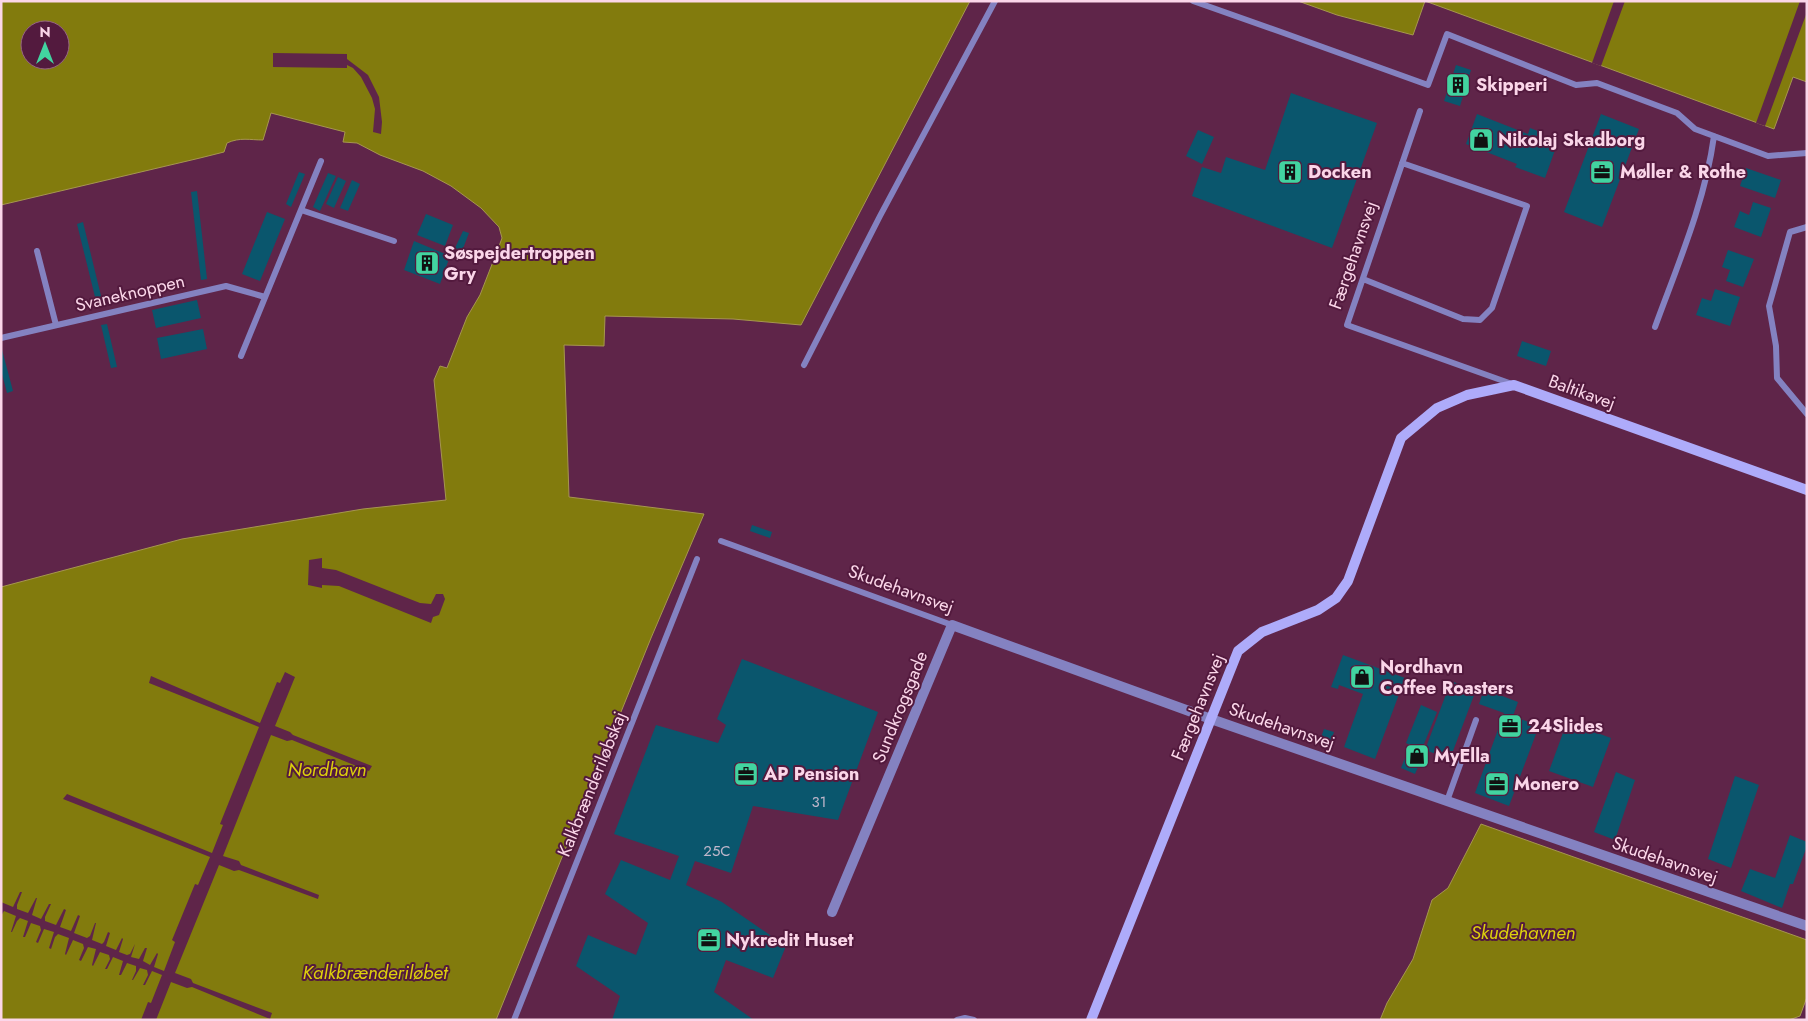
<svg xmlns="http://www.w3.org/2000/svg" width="1808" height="1021" font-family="Jost,sans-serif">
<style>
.water{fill:#827b0d;stroke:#a6964f;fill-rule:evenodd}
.pier{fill:#5f2549}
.building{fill:#0a566d}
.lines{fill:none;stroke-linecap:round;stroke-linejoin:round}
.lane{stroke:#8482c1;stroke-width:6}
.street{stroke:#8482c1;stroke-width:10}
.secondary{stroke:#aeabfa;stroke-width:10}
.labels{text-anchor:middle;stroke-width:4;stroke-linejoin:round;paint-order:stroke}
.number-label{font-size:15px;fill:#bfb6ca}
.poi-label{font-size:18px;font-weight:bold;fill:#fbd6e9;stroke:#531a3e;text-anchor:start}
.street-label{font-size:18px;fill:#fbd6e9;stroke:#531a3e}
.water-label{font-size:19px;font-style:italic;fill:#ddd00c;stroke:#531a3e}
</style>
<rect width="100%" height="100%" fill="#5f2549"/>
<!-- water -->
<path class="water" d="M1 1H970L801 325 733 319 605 316 604 346 564 345 569 497 704 514 651 638 496 1020H1V587L182 539 363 509 446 500 434 380 440 366 447 368 467 317 480 295 498 249 502 238 499 227 481 208 451 186 423 171 380 155 357 143 343 142 345 132 271 113 263 140C250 140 240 137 227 143L224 152 200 158 1 205ZM30 30H60V60H30Z
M1298 1H1807V82L1793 77 1774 129 1425 1 1413 35 1337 15Z
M1481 824 1807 940V997L1800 1016 1789 1020H1380L1387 1003 1413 959 1432 900 1448 888Z"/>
<!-- pier -->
<path class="pier" d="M1614 1H1625L1601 66 1592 63Z
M1800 1H1807V12L1765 126 1756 123Z
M273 53 347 54V59L368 75 379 97 382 122 381 134 373 132 375 109 372 98 361 77 353 68 347 65V68L273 67Z
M322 558V568L336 570 420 603 431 604 436 594H443L445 599 439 615 433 617 431 623 339 586 322 585V588L308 585 309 560Z
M285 672 295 677 275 726 290 732 293 735 372 766 369 771 292 740 287 741 271 735 223 856 239 861 241 865 319 895 318 899 239 870 234 871 219 865 175 973 191 979 193 983 272 1013 270 1019 192 987 187 988 171 982 156 1020H141L148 1002 151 1003 162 975 152 971 145 985H143L148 975 147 970 140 968 133 980H132L136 971V966L127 963 121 975H119L123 961 113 957 107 969H105L110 959 109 955 100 952 93 966 92 965 96 949 88 947 81 961 79 960 84 948 83 944 73 940 66 955 65 954 69 938 58 934 55 937 51 949 49 948 54 932 44 929 38 943 36 942 41 930 40 926 31 923 25 937H23L28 921 20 918 17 921 12 932H11L16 916 4 911 1 916V902L13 907 20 892H22L17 905V909L28 913 36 898H37L32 915 41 919 49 904H51L45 917V921L56 925 64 909 66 910 60 927 71 931 78 915 80 916 74 933 87 938 90 936 95 923H96L92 940 102 944 104 942 108 932 110 933 106 946 116 950 122 938 123 939 119 952 127 955 130 954 135 944 131 957 139 959 145 948H147L143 961 150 965 157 953 158 954 154 967 164 971 175 942 172 940 195 884 198 885 210 857 63 799 67 794 212 853 223 825 220 824 259 727 149 683 151 676 260 723 277 682 280 683Z"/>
<!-- building -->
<path class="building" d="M1456 65 1471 70 1460 106 1444 101Z
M1291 93 1377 123 1332 248 1192 196 1202 167 1221 173 1226 157 1265 170Z
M1477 114 1528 134 1530 128 1543 133 1539 144 1555 150 1545 178 1515 167 1517 164 1466 144Z
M1601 114 1639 129 1602 227 1564 212Z
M1198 130 1214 137 1202 164 1186 156Z
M1746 168 1781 180 1775 198 1740 186Z
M299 172 305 174 291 207 286 204Z
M328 173 336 176 320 211 313 207Z
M338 177 346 181 334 208 326 204Z
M352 180 360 184 348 211 340 208Z
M197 191 207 279 201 280 191 192Z
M1753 202 1771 208 1761 237 1734 227 1740 211 1749 215Z
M267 212 285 219 260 281 242 274Z
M426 214 453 225 445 246 417 235Z
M83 222 103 304 97 305 77 224Z
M463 231 469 233 462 251 455 248Z
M414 241 450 256 440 284 404 270Z
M1728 250 1754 259 1743 287 1726 281 1730 270 1722 267Z
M1715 289 1740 297 1730 326 1696 315 1702 298 1711 301Z
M197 300 201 318 156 328 152 310Z
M107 324 117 367 111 368 101 325Z
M203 329 207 349 161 359 157 338Z
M1522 341 1551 351 1546 366 1517 356Z
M1 346 13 391 7 393 1 370Z
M752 525 772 532 770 538 750 531Z
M1343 655 1405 678 1375 759 1344 747 1363 694 1339 685 1338 689 1331 687Z
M742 659 878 712 838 820 753 806 731 873 695 861 686 885 722 902 786 946 773 978 726 960 714 992 754 1020H612L620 996 576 966 588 935 636 955 648 923 605 894 621 860 670 880 679 856 614 834 656 725 718 743 726 725 717 719Z
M1451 681 1476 690 1450 759 1425 750Z
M1484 689 1518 702 1513 716 1539 726 1509 806 1475 793 1504 713 1479 704Z
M1421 705 1437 712 1422 749 1425 750 1415 774 1401 768 1410 745 1406 743Z
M1567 722 1611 738 1593 787 1549 771Z
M1324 729 1334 732 1330 743 1320 740Z
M1616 772 1635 780 1615 840 1594 832Z
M1735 776 1759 785 1731 868 1708 859Z
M1790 835 1807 842V846L1793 884H1790L1782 908 1741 891 1750 869 1775 878Z"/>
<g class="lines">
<!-- lane -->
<path class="lane" d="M1193 1 1281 32 1428 85 1447 34 1576 85 1597 83 1677 113 1695 129 1768 156 1807 153
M1420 111 1347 325 1512 384
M301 210 394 241
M1807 227 1790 232 1769 306 1776 346 1777 378 1807 414
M37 251 56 325
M1363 279 1463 319 1480 320 1492 308 1527 206 1402 163
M1655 327C1678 264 1705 202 1714 136
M1 338 226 286 265 297
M241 356 321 161
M804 365 880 216 995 1
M721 541 952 625
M1447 801 1476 720
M514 1020 697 559
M957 1020 965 1018 974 1020"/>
<!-- street -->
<path class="street" d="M832 912 952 625 1211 719 1807 926"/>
<!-- secondary -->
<path class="secondary" d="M1091 1020 1238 651 1262 632 1318 610 1336 598 1348 581 1401 438 1437 408 1467 395 1514 385 1807 490"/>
</g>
<!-- icons -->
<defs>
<symbol id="building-square" viewBox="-11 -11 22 22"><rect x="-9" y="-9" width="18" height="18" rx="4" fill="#42d4a0" stroke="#531a3e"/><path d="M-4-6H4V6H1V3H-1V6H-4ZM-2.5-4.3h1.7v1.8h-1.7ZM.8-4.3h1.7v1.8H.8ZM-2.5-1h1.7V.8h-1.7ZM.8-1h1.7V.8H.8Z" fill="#111"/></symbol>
<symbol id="shop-square" viewBox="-11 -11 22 22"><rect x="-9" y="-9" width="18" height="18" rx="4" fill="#42d4a0" stroke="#531a3e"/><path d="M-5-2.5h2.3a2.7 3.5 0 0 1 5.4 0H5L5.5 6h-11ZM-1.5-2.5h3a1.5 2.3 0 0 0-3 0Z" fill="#111"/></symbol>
<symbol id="office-square" viewBox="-11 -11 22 22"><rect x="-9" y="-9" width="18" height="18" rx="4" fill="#42d4a0" stroke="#531a3e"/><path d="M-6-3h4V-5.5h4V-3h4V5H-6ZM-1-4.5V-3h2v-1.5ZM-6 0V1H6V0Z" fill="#111"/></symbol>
</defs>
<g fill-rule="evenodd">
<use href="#building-square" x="1444" y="71" width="28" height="28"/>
<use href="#shop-square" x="1467" y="126" width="28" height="28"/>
<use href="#building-square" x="1276" y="158" width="28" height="28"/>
<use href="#office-square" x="1588" y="158" width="28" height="28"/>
<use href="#building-square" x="413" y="249" width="28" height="28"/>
<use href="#shop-square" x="1348" y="663" width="28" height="28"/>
<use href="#office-square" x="1496" y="712" width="28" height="28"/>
<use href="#shop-square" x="1403" y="742" width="28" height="28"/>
<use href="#office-square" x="732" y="760" width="28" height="28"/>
<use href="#office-square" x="1483" y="770" width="28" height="28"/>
<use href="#office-square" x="695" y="926" width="28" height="28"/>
</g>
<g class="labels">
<!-- number labels -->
<g class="number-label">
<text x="819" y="807">31</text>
<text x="717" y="856">25C</text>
</g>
<!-- poi labels -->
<g class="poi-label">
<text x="1476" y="91">Skipperi</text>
<text x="1498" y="146">Nikolaj Skadborg</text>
<text x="1308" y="178">Docken</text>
<text x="1620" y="178">Møller &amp; Rothe</text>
<text x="444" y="259">Søspejdertroppen<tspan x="444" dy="21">Gry</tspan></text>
<text x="1380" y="673">Nordhavn<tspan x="1380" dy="21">Coffee Roasters</tspan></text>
<text x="1528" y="732">24Slides</text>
<text x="1434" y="762">MyElla</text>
<text x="764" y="780">AP Pension</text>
<text x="1514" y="790">Monero</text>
<text x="726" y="946">Nykredit Huset</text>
</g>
<!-- street labels -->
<g class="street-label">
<text transform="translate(1353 255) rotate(-71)" y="6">Færgehavnsvej</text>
<text transform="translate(130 293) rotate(-13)" y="6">Svaneknoppen</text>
<text transform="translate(1582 392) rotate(20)" y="6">Baltikavej</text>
<text transform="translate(901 589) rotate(20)" y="6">Skudehavnsvej</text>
<text transform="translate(900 707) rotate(-68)" y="6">Sundkrogsgade</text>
<text transform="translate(1198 707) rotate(-68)" y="6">Færgehavnsvej</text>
<text transform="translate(1282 726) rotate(19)" y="6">Skudehavnsvej</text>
<text transform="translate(592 784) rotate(-68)" y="6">Kalkbrænderiløbskaj</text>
<text transform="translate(1665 860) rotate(19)" y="6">Skudehavnsvej</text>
</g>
<!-- water labels -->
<g class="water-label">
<text x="327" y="776">Nordhavn</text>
<text x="1523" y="939">Skudehavnen</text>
<text x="375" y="979">Kalkbrænderiløbet</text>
</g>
</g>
<!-- border -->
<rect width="1808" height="1021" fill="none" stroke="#fbd6e9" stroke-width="5"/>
<!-- north arrow -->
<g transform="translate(45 45)"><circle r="24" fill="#531a3e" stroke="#966582"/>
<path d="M0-4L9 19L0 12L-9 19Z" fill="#42d4a0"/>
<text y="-8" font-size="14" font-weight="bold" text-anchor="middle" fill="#fbd6e9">N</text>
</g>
</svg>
